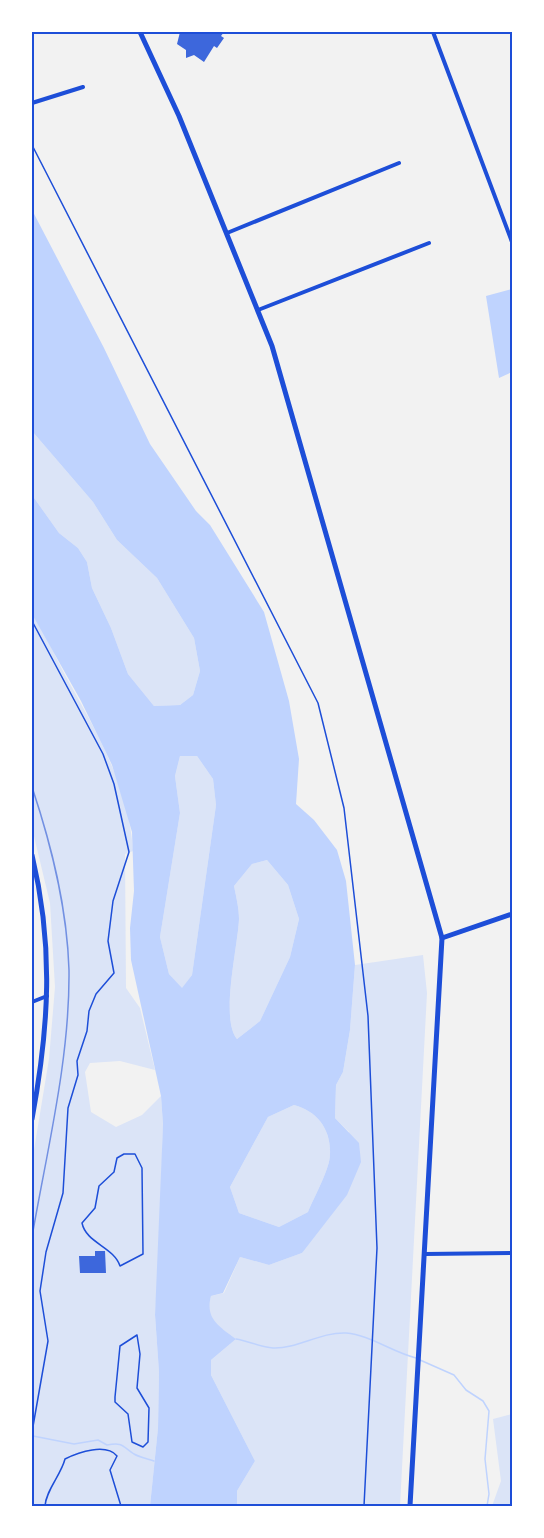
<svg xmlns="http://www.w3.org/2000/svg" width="544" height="1538" font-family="'Nunito Sans',sans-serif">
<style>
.green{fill:#dbe4f7}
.water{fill:#bfd3fe;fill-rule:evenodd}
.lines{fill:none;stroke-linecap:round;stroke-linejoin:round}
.stream{stroke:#bfd3fe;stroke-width:1.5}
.building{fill:#3d67dc}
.path{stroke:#1d4ed8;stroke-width:1.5}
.minor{stroke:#1d4ed8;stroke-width:4}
.secondary{stroke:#1d4ed8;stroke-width:5}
.primary{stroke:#1d4ed8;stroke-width:5}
.rail{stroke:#7290e2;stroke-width:1.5}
.neatline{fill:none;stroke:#1d4ed8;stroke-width:2}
</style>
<rect width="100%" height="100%" fill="#f2f2f2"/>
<!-- green -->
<path class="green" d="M32 431 93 502 117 540 157 578 194 638 200 671 193 695 180 705 154 706 128 674 111 628 92 588 87 562 78 548 59 533 32 495Z
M32 614C45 632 54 654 65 675 96 731 129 786 133 851L125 854 126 988 140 1008 155 1070 120 1061 90 1063 85 1072 91 1112 116 1127 142 1115 161 1096 163 1126 159 1259 155 1315 159 1372 158 1428 150 1506H32V1162L49 1059 55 987 50 903 32 828Z
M180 756H197L213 779 216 805 192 975 182 989 169 974 160 937 180 813 175 776Z
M267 860 288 885 299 919 290 957 260 1021 237 1039C220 1019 238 946 239 919 239 908 236 896 234 886L252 864Z
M423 955 427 993 400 1506H237V1491L255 1461 211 1375V1360L236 1339C218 1325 204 1321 211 1296L224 1293 240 1257 269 1265 302 1253 349 1132 335 1118 336 1085 343 1072 350 1030 355 965Z
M294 1105C317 1111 331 1129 330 1154 330 1169 314 1197 308 1212L279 1227 239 1213 230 1187 268 1117Z
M512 1414V1506H492L501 1481 493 1419Z"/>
<!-- water -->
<path class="water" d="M32 210 104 348 150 444 196 511 210 525 264 612 289 701 299 759 296 804 314 820 337 850 346 881 355 965 350 1030 343 1072 336 1085 335 1118 359 1143 361 1162 347 1195 302 1253 269 1265 240 1257 223 1293 211 1296C205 1319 219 1326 236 1339L211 1360V1375L255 1461 237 1491V1506H150L158 1428 159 1372 155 1315 163 1125 161 1096 131 960 130 928 134 891 132 832 112 765 81 701 32 614V495L59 533 78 548 87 562 92 588 111 628 128 674 154 706 180 705 193 695 200 671 194 638 157 578 117 540 93 502 32 431ZM180 756H197L213 779 216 805 192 975 182 988 169 974 160 937 180 813 175 776ZM267 860 288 885 299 919 290 957 260 1021 237 1039C220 1019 238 946 239 919 239 908 236 896 234 886L252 864ZM294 1105C317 1111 331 1129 330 1154 330 1169 314 1197 308 1212L279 1227 239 1213 230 1187 268 1117Z
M512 289V372L499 378 486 296Z"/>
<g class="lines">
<!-- stream -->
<path class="stream" d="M236 1339C248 1341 261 1347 273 1348 297 1349 320 1332 346 1333 370 1335 392 1352 416 1358
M420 1360 454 1375 466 1390 483 1401 489 1411 485 1459 489 1494 487 1506
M33 1436 74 1444 98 1440 107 1445C123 1442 122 1446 134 1454 139 1457 148 1459 154 1461"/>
</g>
<!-- building -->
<path class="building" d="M180 32H224L221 36 224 38 217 48 214 46 204 62 194 55 186 58V50L177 44Z
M95 1251H105L106 1273H80L79 1256H95Z"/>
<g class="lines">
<!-- path -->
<path class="path" d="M32 145 318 703 344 808 368 1016 377 1248 364 1506
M32 621 103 754 114 784 129 852 113 901 108 941 114 973 96 994 89 1011 87 1031 77 1061 78 1075 68 1108 63 1193 46 1252 40 1291 48 1341 32 1432
M124 1154H135L142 1168 143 1254 120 1266C114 1247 86 1243 82 1223L95 1208 99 1186 114 1172 117 1158Z
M137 1335 140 1354 137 1388 149 1408 148 1442 143 1447 132 1442 128 1414 115 1402V1397L120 1346Z
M45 1506C46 1490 61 1475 65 1459 79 1452 106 1443 117 1456L110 1470 121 1506"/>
<!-- minor -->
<path class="minor" d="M433 32 512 242
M32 103 83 87
M227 233 399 163
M258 310 429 243
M32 1002 47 996
M425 1254 512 1253"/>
<!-- secondary -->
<path class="secondary" d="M32 855C54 947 49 1027 32 1119
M442 938 512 914"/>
<!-- primary -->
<path class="primary" d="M140 32 179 116 272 346 442 938 410 1506"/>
<!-- rail -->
<path class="rail" d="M32 787C52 847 67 907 69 970 70 1059 47 1150 32 1237"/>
</g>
<!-- border -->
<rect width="544" height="1538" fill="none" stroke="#ffffff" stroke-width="66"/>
<rect x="33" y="33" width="478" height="1472" class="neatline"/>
</svg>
